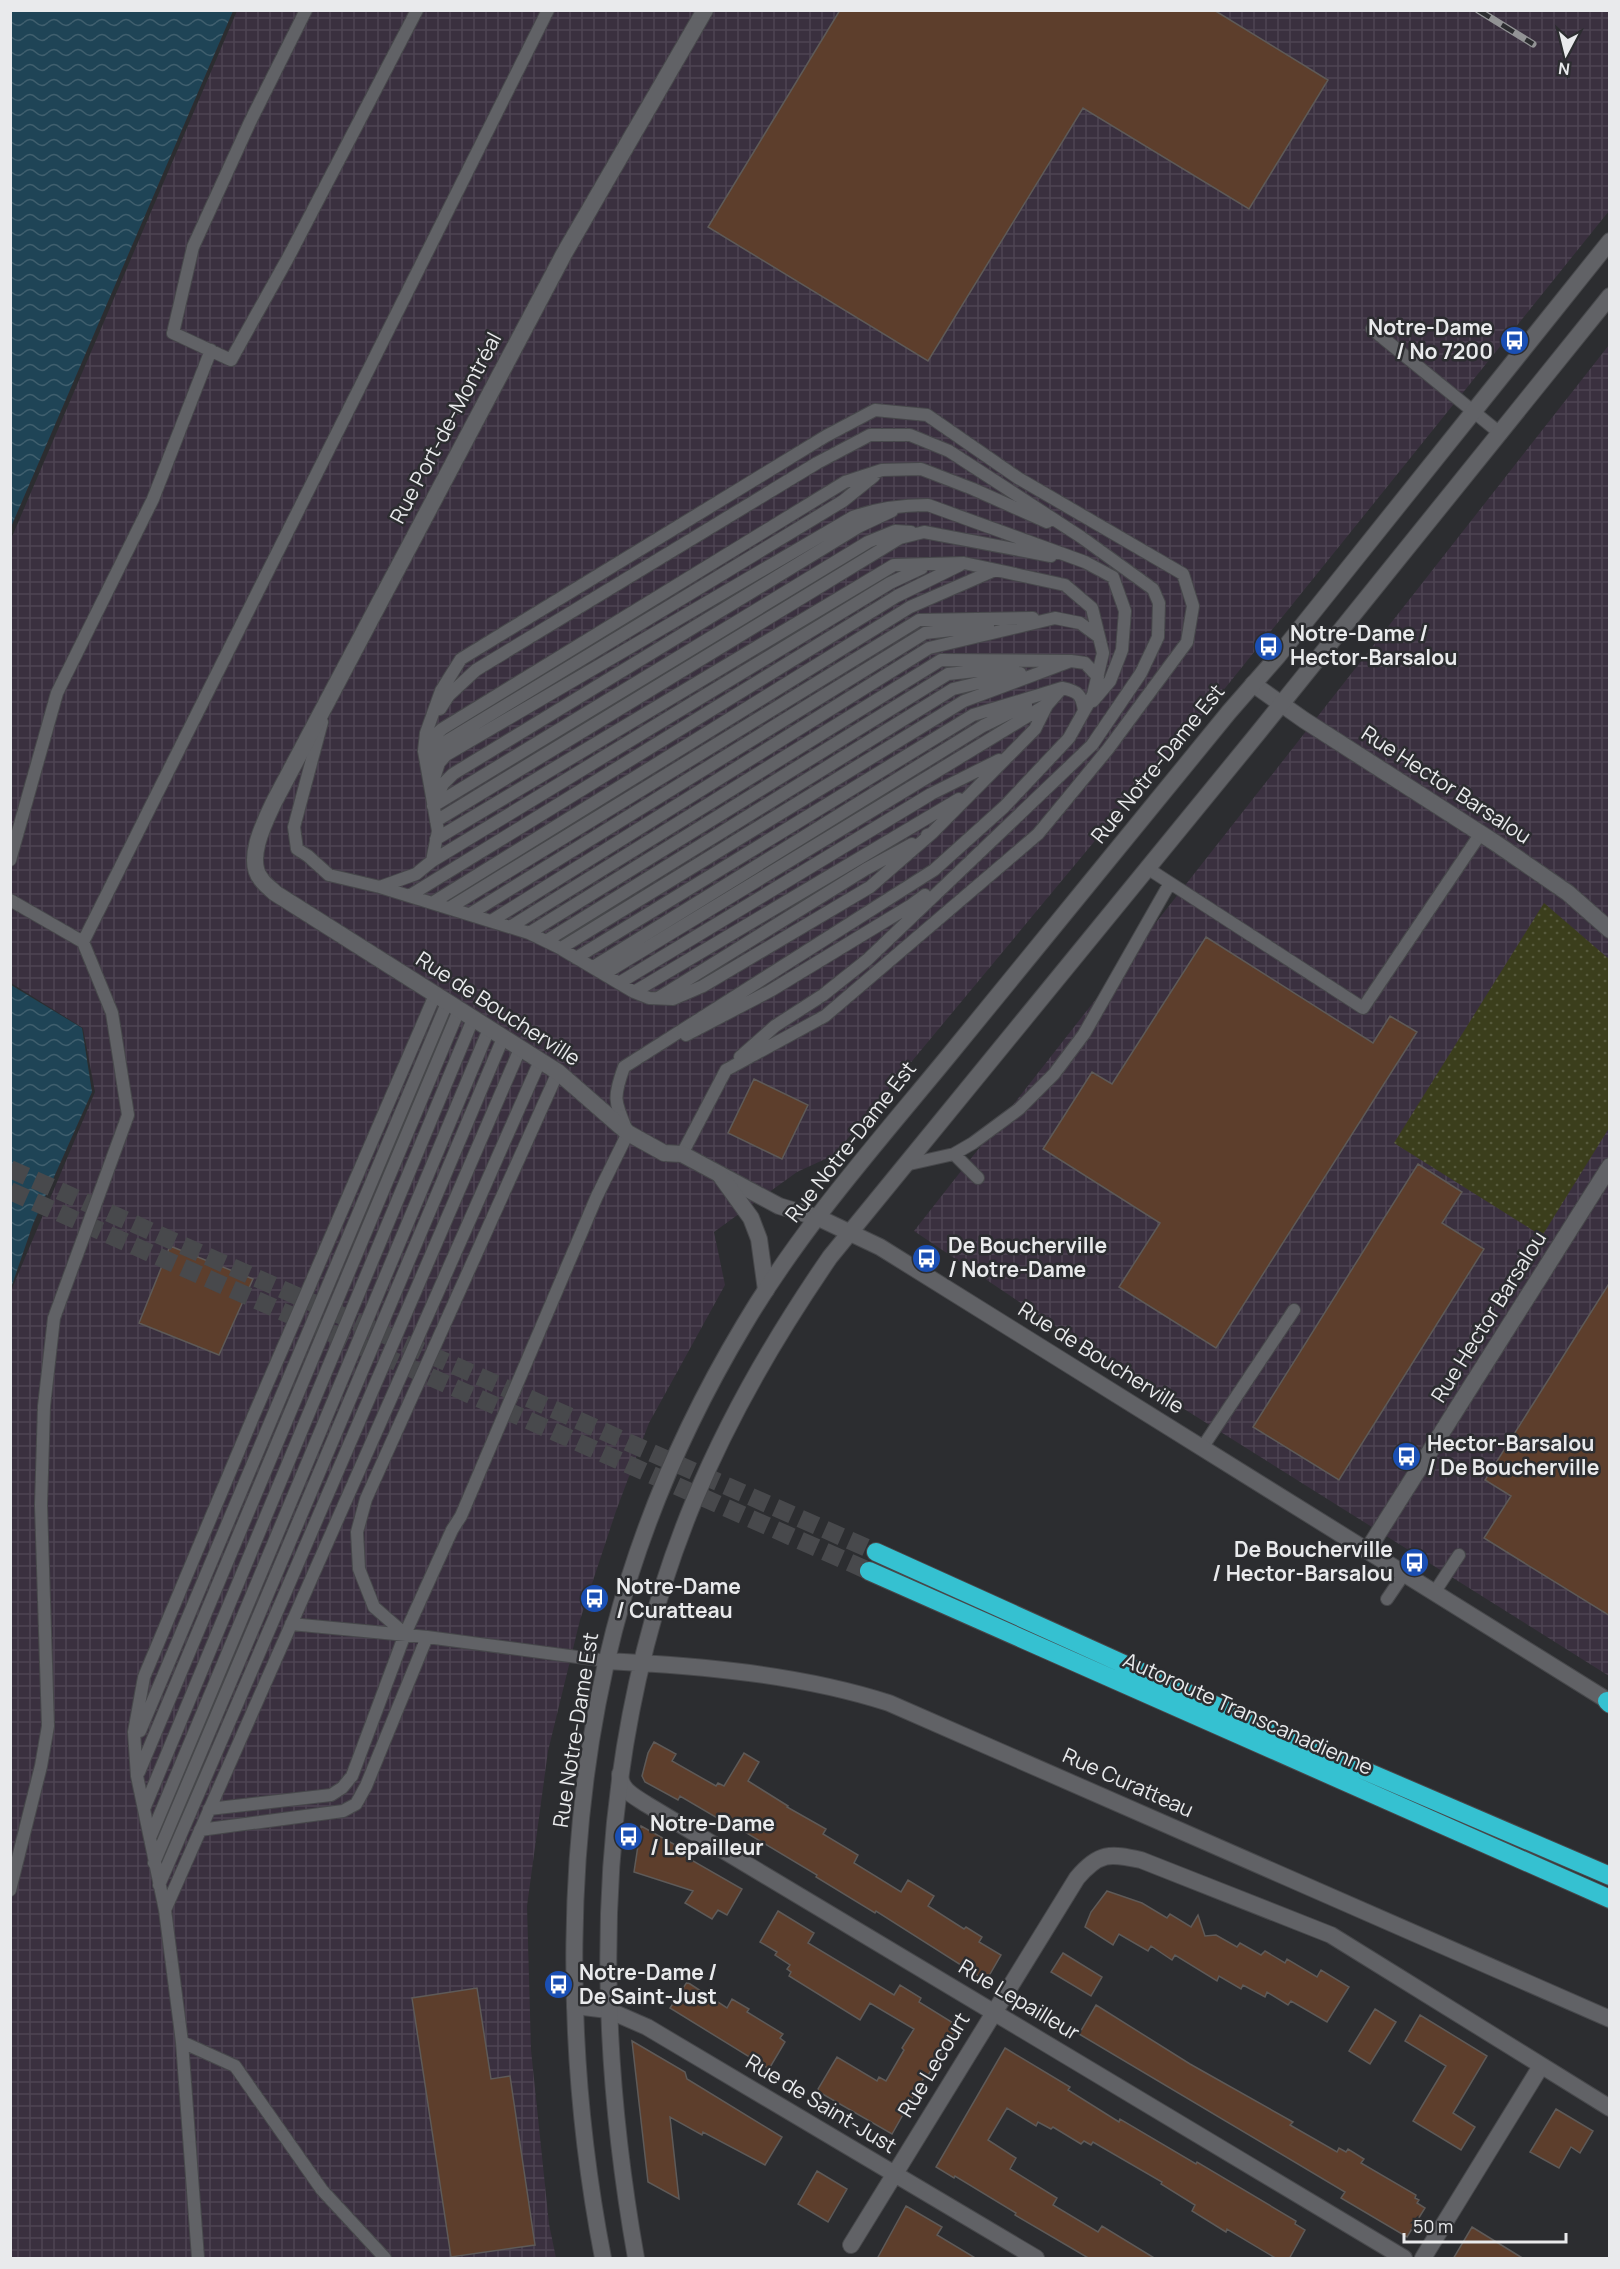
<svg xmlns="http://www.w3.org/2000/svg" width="1620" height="2269" font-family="Manrope,sans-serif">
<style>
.industrial{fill:url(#industrial-grid)}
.grass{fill:url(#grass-dots)}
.water{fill:url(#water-waves)}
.building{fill:#5d3e2c;stroke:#5e5a58;stroke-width:1.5}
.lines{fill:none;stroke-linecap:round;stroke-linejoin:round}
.motorway-tunnel{stroke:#48494c;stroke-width:18;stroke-dasharray:18 9;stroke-linecap:butt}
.service-casing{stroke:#47484b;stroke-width:14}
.minor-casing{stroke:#47484b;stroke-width:18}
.tertiary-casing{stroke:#47484b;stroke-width:18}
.secondary-casing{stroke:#47484b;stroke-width:18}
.motorway-casing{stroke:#47484b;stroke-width:20}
.service{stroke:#616266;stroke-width:12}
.minor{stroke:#616266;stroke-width:16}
.tertiary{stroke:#616266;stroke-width:16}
.secondary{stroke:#616266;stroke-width:16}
.motorway{stroke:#35c1d1;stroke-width:18}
.rail-casing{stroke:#929395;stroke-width:7}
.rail{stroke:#2c2d30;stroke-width:4.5;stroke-dasharray:14;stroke-linecap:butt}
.labels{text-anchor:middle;stroke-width:5;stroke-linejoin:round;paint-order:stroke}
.poi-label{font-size:21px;font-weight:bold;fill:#e9eaec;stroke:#2c2d30;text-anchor:start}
.street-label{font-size:21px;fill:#e9eaec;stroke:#2c2d30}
</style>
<defs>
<pattern id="industrial-grid" width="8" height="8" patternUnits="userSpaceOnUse" patternTransform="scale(1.5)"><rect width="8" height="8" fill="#3a303f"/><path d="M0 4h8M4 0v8" fill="none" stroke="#4d4452"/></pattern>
<pattern id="grass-dots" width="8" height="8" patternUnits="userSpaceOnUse" patternTransform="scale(1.5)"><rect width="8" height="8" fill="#3b3e1c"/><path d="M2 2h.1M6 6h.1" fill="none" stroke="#575a3d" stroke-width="1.8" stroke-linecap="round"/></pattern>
<pattern id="water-waves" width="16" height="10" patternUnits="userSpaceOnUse" patternTransform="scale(1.5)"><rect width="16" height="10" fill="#1f4456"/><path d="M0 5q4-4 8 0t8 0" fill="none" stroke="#405f6e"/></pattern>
</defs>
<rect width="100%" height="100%" fill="#2c2d30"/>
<!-- industrial -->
<path class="industrial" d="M237 11H1609V211L1222 692 1118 813 834 1155 797 1172 714 1232 725 1285 649 1423 616 1511 580 1620 548 1751 527 1906 531 2050 549 2224 556 2258H11V1291L95 1092 83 1028 11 983V539Z
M1609 345V1676L1095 1353 914 1231Z"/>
<!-- grass -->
<path class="grass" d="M1544 903 1609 959V1128L1542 1236 1394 1143Z"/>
<!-- water -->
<path class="water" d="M11 10 233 11 11 527 10 11Z
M11 985 82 1028 92 1092 33 1224 11 1288Z"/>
<!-- building -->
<path class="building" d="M840 10H1214L1328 80 1249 209 1083 108 928 361 708 227Z
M1206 937 1373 1043 1390 1016 1417 1032 1216 1348 1119 1287 1160 1223 1043 1149 1092 1072 1112 1084Z
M754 1079 808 1105 782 1159 728 1133Z
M1418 1164 1462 1192 1442 1223 1484 1249 1339 1480 1253 1427Z
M170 1246 253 1279 219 1355 139 1323Z
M1610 1282V1616L1484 1538 1511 1496 1485 1480Z
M654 1742 676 1754 672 1761 716 1786 718 1783 724 1786 744 1753 759 1762 748 1781 788 1806 787 1807 826 1829 823 1834 858 1855 854 1863 901 1892 908 1880 934 1896 928 1906 964 1929 966 1927 982 1937 979 1942 1001 1955 986 1981 876 1911 875 1913 816 1877 817 1875 725 1820 724 1822 680 1796 678 1800 645 1782 642 1776 648 1753Z
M641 1826 681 1848 679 1853 742 1889 727 1915 718 1910 712 1919 685 1903 693 1891 634 1872Z
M1107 1891 1142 1903 1167 1918 1170 1914 1191 1927 1198 1915 1205 1936 1216 1935 1237 1947 1240 1943 1261 1955 1265 1951 1285 1963 1287 1959 1317 1977 1321 1970 1349 1987 1327 2022 1291 2001 1288 2005 1267 1992 1265 1997 1243 1985 1241 1989 1219 1976 1217 1981 1175 1955 1172 1960 1151 1946 1148 1951 1119 1934 1113 1945 1085 1927 1091 1912Z
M778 1911 814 1933 808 1943 894 1995 900 1985 921 1998 919 2002 958 2026 927 2077 925 2076 892 2134 819 2092 818 2089 837 2057 877 2081 879 2077 886 2081 904 2050 902 2048 914 2029 870 2003 860 2020 789 1976 791 1972 787 1969 790 1965 775 1955 777 1952 760 1942Z
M1063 1953 1102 1977 1091 1996 1051 1972Z
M687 1982 727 2008 732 1999 749 2009 747 2012 783 2034 780 2038 785 2042 769 2069 670 2008Z
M477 1988 491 2079 510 2076 535 2245 451 2257 412 1998Z
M1096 2005 1190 2064 1293 2122 1290 2125 1337 2152 1339 2148 1346 2152 1348 2149 1364 2159 1361 2163 1416 2195 1415 2198 1419 2200 1417 2203 1425 2208 1407 2237 1341 2198 1345 2192 1079 2034Z
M1375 2009 1396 2022 1370 2064 1349 2051Z
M1420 2015 1487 2056 1453 2113 1475 2127 1461 2150 1413 2121 1446 2066 1405 2041Z
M632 2041 685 2072 687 2079 782 2137 765 2165 703 2132 702 2135 670 2117 679 2199 648 2182Z
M1005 2048 1070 2087 1068 2090 1119 2122 1120 2119 1196 2164 1197 2162 1296 2221 1295 2224 1305 2230 1289 2259H1277L1227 2229 1226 2232 1192 2211 1195 2205 1161 2184 1162 2182 1093 2142 1091 2145 1084 2141 1081 2144 1053 2127 1051 2129 1038 2122 1036 2126 1007 2108 988 2140 1016 2158 1010 2169 1057 2198 1053 2205 1098 2232 1102 2226 1156 2259H1090L1015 2215 1016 2213 955 2176 954 2178 936 2167Z
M1556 2109 1593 2131 1580 2153 1571 2147 1559 2168 1530 2152Z
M817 2171 847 2189 828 2222 798 2204Z
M906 2206 942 2227 937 2235 977 2259H877Z
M1472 2227 1524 2259H1453Z"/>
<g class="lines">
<!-- motorway-tunnel -->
<path class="motorway-tunnel" d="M10 1169 876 1552
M10 1191 869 1571"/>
<defs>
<path id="service" d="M306 10 250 122 193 247 173 333 231 360 289 256 417 10
M1372 329 1501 434
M440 709 449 695 476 670 817 463 870 435H910L949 451 1081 537 1153 589 1159 603 1158 637 1141 673 1092 745 867 960 823 995 775 1026 740 1057
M322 722 294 827 297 849 308 856 329 875 380 887 529 933 558 947 634 992 649 998 673 999 703 986 870 887 932 833
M425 750 433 737 442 729 845 482 882 470 921 469 973 489 1047 522
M429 769 432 756 442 744 843 501 874 476
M432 785 439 763 446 755 853 517C878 508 901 505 928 505L1085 562 1113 577 1125 611 1122 650 1110 681 1093 701
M433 806 868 542 895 531 911 532
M433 806 443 784 453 774 860 526 892 511
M436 821 900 538 924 532 1051 556
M927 835 932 833 1035 729 1047 705 1062 688C1078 691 1082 695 1084 711
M10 860 57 693 153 499 211 350
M432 861 890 583 922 568
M1147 868 1363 1008 1481 833
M380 887 416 874 432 861 438 831 424 751 426 733 441 691 461 659 826 436 875 410 927 415 1018 478 1183 574 1193 606 1187 642 1108 749 1038 834 825 1016 726 1070 682 1154
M409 896 897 596 960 565
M10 900 83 942
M432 903 910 607 995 570
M449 908 919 620 1033 618
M470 914 925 633 988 626
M491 921 929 648 1055 618 1080 623 1099 637
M510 927 941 660 1071 661
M529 933 948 674 1013 667
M546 941 953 689 1020 673
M561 948 964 701 1071 661 1085 663 1098 677
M576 958 973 715 1062 688
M593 967 983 726 1026 705
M604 974 1046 705
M619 983 931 794 999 760
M634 992 959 799
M658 998 866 869 912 844
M686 1035 770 991 910 906 925 895
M954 1154 978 1178
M905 1165 954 1154 973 1143 1019 1109 1054 1074 1084 1034 1170 883
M1202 1448 1294 1310
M1434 1593 1459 1555
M1387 1599 1404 1574
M291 1624 427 1637 607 1661
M405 1634 374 1607 359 1569 357 1532 366 1499 558 1072
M140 1731 447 1003
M139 1772 459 1010
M144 1809 473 1019
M209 1809 331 1795 342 1788 352 1776 405 1634 452 1530 461 1516 597 1196 628 1133C615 1102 612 1100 624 1067L934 870 1004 807 1069 738 1093 695 1103 653 1092 608 1065 585 964 563 894 565 436 839
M200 1830 343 1811 356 1804 366 1786 427 1637
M150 1838 489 1029
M154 1863 503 1038
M159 1885 520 1049
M10 1890 41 1766 48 1726 41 1505 44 1406 54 1318 128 1115 112 1013 83 942 548 10
M165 1910 540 1061
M182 2042 235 2066 322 2190 385 2258
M198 2258 182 2042 165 1910 137 1776 134 1732 144 1677 253 1417 435 995"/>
<path id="minor" d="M705 10 565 252 274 802C265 821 245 860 261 879 264 884 270 888 275 893L558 1072 628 1133 664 1153 682 1154 779 1206 819 1218
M1253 684 1304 720 1494 842 1568 893 1610 930
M1367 1551 1610 1166
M620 1774C620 1790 634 1796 646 1804L1404 2258
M575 2006 608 2010 647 2027 1036 2258
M851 2245 1077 1878C1099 1852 1110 1853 1141 1860L1331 1935 1610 2108
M1423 2258 1541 2066"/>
<path id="tertiary" d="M720 1175 751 1218 759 1239 766 1290"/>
<path id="secondary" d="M819 1218 880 1247 1610 1702
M607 1661C701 1666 799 1674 889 1703L1610 2019
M603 2258C564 2057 562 1830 614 1631 642 1523 687 1420 744 1325 800 1230 876 1144 946 1059 1040 943 1135 828 1229 712L1278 656 1610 241
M636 2258C591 2004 594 1743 694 1501 730 1414 777 1334 830 1257L1258 733 1610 296"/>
<path id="motorway" d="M876 1552 1263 1727 1610 1876
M869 1571 1610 1899
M1607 1701 1610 1704"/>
</defs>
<!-- service casing -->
<use href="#service" class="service-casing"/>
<!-- minor casing -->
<use href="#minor" class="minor-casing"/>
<!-- tertiary casing -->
<use href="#tertiary" class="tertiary-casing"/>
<!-- secondary casing -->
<use href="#secondary" class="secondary-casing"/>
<!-- motorway casing -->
<use href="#motorway" class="motorway-casing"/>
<!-- service -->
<use href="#service" class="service"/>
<!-- minor -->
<use href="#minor" class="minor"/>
<!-- tertiary -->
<use href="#tertiary" class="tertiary"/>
<!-- secondary -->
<use href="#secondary" class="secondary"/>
<!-- motorway -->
<use href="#motorway" class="motorway"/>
<defs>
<path id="rail" d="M1478 10 1533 44"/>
</defs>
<!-- rail casing -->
<use href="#rail" class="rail-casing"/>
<!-- rail -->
<use href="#rail" class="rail"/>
</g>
<!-- icons -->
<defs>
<symbol id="bus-disc" viewBox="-11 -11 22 22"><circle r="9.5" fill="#1a4fb4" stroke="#2c2d30"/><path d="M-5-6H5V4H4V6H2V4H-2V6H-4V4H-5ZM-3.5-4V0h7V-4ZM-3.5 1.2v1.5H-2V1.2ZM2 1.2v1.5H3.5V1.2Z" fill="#fff"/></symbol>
</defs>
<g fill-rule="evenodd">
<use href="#bus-disc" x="1498" y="324" width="33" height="33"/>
<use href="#bus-disc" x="1252" y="630" width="33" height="33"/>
<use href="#bus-disc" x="910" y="1242" width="33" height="33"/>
<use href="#bus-disc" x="1390" y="1440" width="33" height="33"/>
<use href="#bus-disc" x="1398" y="1546" width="33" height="33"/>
<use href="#bus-disc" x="578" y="1582" width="33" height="33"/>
<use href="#bus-disc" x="612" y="1820" width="33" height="33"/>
<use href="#bus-disc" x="542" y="1968" width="33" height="33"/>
</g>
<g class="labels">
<!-- poi labels -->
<g class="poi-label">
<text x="1493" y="335" text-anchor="end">Notre-Dame<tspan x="1493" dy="24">/ No 7200</tspan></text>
<text x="1290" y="641">Notre-Dame /<tspan x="1290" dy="24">Hector-Barsalou</tspan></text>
<text x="948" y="1253">De Boucherville<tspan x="948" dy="24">/ Notre-Dame</tspan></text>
<text x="1427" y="1451">Hector-Barsalou<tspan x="1427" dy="24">/ De Boucherville</tspan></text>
<text x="1393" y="1557" text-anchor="end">De Boucherville<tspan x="1393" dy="24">/ Hector-Barsalou</tspan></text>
<text x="616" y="1594">Notre-Dame<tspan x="616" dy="24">/ Curatteau</tspan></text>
<text x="650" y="1831">Notre-Dame<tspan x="650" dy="24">/ Lepailleur</tspan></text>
<text x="579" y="1980">Notre-Dame /<tspan x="579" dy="24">De Saint-Just</tspan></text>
</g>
<!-- street labels -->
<g class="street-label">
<text transform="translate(446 428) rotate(-62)" y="7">Rue Port-de-Montréal</text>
<text transform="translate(1158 764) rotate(-51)" y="7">Rue Notre-Dame Est</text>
<text transform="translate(1446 785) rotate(33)" y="7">Rue Hector Barsalou</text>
<text transform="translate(498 1009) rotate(33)" y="7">Rue de Boucherville</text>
<text transform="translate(851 1142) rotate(-52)" y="7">Rue Notre-Dame Est</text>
<text transform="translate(1489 1317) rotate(-58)" y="7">Rue Hector Barsalou</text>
<text transform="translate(1101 1358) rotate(32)" y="7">Rue de Boucherville</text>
<text transform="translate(1248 1714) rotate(24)" y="7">Autoroute Transcanadienne</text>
<text transform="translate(576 1730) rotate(-81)" y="7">Rue Notre-Dame Est</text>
<text transform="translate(1128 1783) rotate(24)" y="7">Rue Curatteau</text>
<text transform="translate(1019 2000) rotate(31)" y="7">Rue Lepailleur</text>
<text transform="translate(934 2065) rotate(-59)" y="7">Rue Lecourt</text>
<text transform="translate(821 2104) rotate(31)" y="7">Rue de Saint-Just</text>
</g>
</g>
<!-- border -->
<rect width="1620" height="2269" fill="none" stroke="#e9eaec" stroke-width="24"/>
<!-- north arrow -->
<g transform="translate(1566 54) rotate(187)" stroke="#2c2d30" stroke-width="4.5" paint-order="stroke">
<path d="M0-4.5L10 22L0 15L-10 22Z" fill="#e9eaec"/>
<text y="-9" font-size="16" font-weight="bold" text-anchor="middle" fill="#e9eaec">N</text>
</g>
<!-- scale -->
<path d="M1404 2233v9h162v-9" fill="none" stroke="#e9eaec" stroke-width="3"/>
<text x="1413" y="2233" font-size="18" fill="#e9eaec" stroke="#2c2d30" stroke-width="4.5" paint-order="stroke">50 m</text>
</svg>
